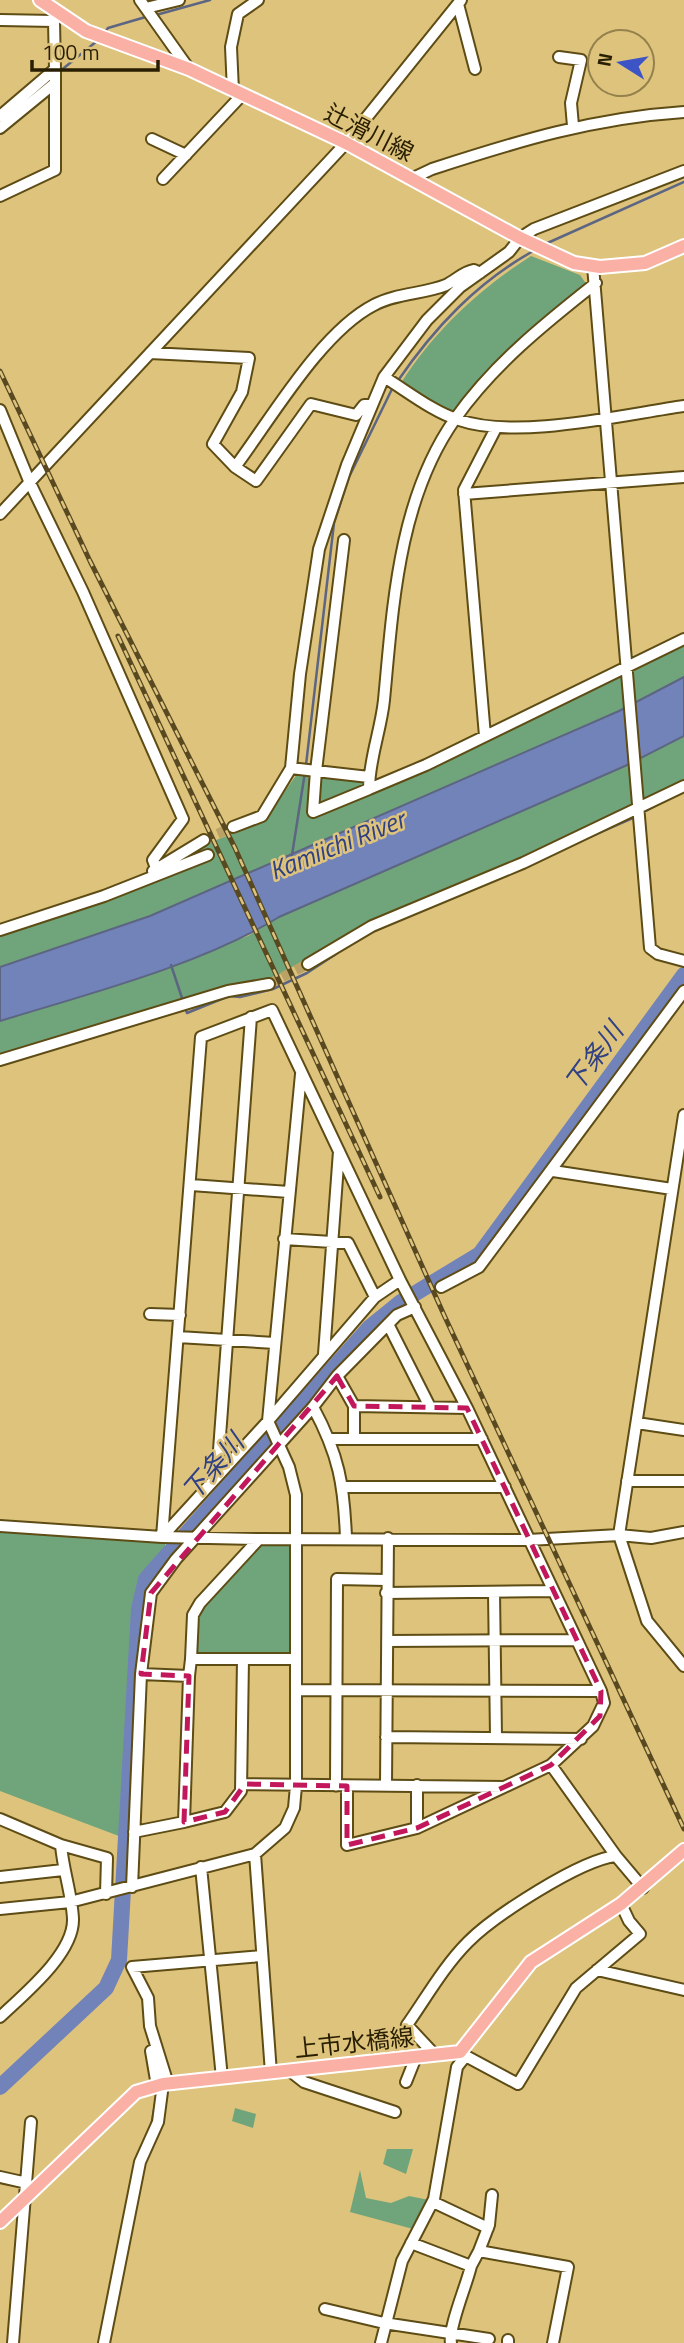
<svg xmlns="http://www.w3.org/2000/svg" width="684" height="2343" font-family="'Titillium Web','Noto Sans JP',sans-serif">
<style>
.green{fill:#70a57b}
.water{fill:#7283b9;stroke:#5c6582;stroke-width:2}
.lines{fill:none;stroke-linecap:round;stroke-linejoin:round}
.stream{stroke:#5c6582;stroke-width:2.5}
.river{stroke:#7283b9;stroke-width:16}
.minor-tunnel{stroke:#baa264;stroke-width:10;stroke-dasharray:10 5;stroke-linecap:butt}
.minor-casing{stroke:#5e4c15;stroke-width:14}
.major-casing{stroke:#fff;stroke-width:16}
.minor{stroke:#fff;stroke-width:10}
.major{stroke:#fbb0a6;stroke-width:12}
.rail-casing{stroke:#584921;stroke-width:5}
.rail{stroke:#dec37d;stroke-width:2.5;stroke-dasharray:8;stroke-linecap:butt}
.marked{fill:none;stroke:#c2185b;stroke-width:5;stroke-dasharray:14 9;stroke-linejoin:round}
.labels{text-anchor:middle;stroke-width:5;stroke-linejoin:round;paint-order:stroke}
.street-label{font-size:24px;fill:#281e01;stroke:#dec37d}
.water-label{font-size:26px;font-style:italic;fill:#2f4084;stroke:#dec37d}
</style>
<rect width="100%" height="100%" fill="#dec37d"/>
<!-- green -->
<path class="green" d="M531 256 580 275 587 285 455 415 401 383C435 330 478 290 531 256Z
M684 644V677L619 711 150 916 0 967V934L141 886 196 848 264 821 297 774 376 781 580 695 640 668Z
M684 736V780L518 860 373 920 270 980 211 989 78 1035 0 1057V1021L248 936 279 917 625 766Z
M0 1526 165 1542V1556L146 1579 139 1609 124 1838 0 1791Z
M261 1543 292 1544 290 1654H197L200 1613Z
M235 2108 256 2114 253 2128 232 2121Z
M387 2149H413L406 2174 383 2164Z
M360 2170 366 2198 391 2203 409 2196 429 2200 413 2229 350 2212Z"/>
<!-- water -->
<path class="water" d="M684 677V736L625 766 279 917C201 965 88 994 0 1021V967L150 916 619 711Z"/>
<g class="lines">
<!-- stream -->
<path class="stream" d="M156 15 210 0
M104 33 108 28 149 16
M59 72 97 41
M543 245 684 182
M397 382C434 328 477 282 535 250
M306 765 334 523 349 477 393 387
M644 812 662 802
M292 855 305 772
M372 932 635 817
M171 965 183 1001
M185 1007 187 1013 229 996 240 997 273 989 307 973 336 954
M119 1960 129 1969
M151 2127 156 2099"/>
<!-- river -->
<path class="river" d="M0 2087 106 1988 119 1960 139 1609 146 1579 369 1328 401 1302 480 1254 684 975"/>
<!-- minor-tunnel -->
<path class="minor-tunnel" d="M204 840 233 827
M269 984 308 964"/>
<defs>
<path id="minor" d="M140 0 189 69
M458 4 475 69
M146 8 179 0
M0 20 54 21 55 15
M559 57 581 60 571 103 573 126
M233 91 231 47 238 14 258 0
M0 116 55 69 54 21
M0 128 55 83
M152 139 186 155
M413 178 432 169C518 141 593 118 684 112
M163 179 242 95
M0 196 55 170V69
M593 266 650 948 658 954 684 961
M596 283C544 324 493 365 455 419 398 500 393 606 384 700 381 730 369 759 369 789L426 765 684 639
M150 353 249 358 242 392 213 444 235 467 256 481 311 404 356 415 364 405H372
M384 377C407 391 433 412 459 420 517 440 621 415 684 406
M0 410 30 483 83 592 183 819 153 860 156 868
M235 467C271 419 321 332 374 305 396 293 424 294 446 285 456 280 463 272 474 270L480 273
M464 494 684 477
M0 514 346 143 461 0
M344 540 316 771 369 777
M485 736 464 490 496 428
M291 768 316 771 313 812 369 789
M233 827 262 816 291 768 300 674 319 549 347 465 384 377 427 320 460 287 509 252 520 238 534 229 684 171
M153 871 204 840
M0 930 104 896 208 855
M308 964 372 926 523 863 684 786
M0 1060 228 991 269 984
M684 1115 619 1535 647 1621 684 1666
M553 1171 672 1189
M191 1185 289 1192
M284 1239 348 1243 375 1297
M441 1287 479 1267 684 991
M150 1314 180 1315
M388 1324 430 1407
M178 1337 275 1343
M324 1354 339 1151
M337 1376 354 1406V1438
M354 1406 467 1408
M313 1407C339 1455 344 1485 346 1538
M637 1423 684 1430
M330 1439H482
M217 1477 251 1017
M627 1481H684
M344 1487H505
M0 1526 162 1537 259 1539 528 1540 619 1535 651 1538 684 1532
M162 1537 201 1037 272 1010 400 1280 467 1408 601 1691 604 1703 593 1726 551 1765 417 1828 347 1845V1786
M162 1537 268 1421 375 1297 400 1280
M494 1592 496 1737
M386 1593 553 1591
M387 1641 575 1640
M191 1659 193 1615 200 1603 259 1539
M141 1674 189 1676 191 1659H296
M297 1690 601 1691
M386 1737 581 1739
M551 1765 616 1856
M243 1784 504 1787
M386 1785 388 1538
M417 1785V1828
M336 1786 337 1579 386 1580
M0 1819 61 1845
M184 1822 225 1812 241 1791 243 1659
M134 1832 184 1822 189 1676
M255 1854 271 2073
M201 1867 222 2078
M0 1877 63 1870
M132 1887 141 1674 151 1593 176 1559 313 1407 337 1376 397 1315 415 1307
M0 1909 70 1902 255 1854 285 1828 294 1808 296 1786V1495L289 1467 268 1421 301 1074
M597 1970 684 1990
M0 2017C23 1995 74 1954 73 1919 72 1895 63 1870 61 1845L107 1858 106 1894
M151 2051 157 2086
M462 2054 518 2084 576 1988 640 1934 629 1921 621 1904
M435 2055 407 2025C426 1998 444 1966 468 1942 494 1916 580 1860 616 1856L643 1888
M290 2071 304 2082 395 2112
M406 2082 416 2057
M168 2084 150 2026 148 1998 132 1967 261 1956
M0 2177 27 2183
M433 2202 488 2228
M411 2243 471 2266C467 2284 448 2328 451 2343
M479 2251 489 2225 492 2195
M471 2266 479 2251 568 2267 553 2343
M325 2309 384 2323 489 2339
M13 2343 31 2122
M104 2343 140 2162 158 2122 163 2084
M381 2343 402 2261 434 2199 457 2067 465 2057
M508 2343V2340"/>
<path id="major" d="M40 0 86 31 189 69 346 143 520 238 574 263 600 267 645 263 684 246
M0 2222 136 2092 163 2084 460 2052 531 1962 621 1904 684 1850"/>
</defs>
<!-- minor casing -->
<use href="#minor" class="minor-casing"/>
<!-- major casing -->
<use href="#major" class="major-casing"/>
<!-- minor -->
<use href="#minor" class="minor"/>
<!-- major -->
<use href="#major" class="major"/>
<defs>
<path id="rail" d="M0 371 90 561 235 848 444 1315 684 1829
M118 636 380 1197"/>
</defs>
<!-- rail casing -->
<use href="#rail" class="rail-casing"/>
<!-- rail -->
<use href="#rail" class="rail"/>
</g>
<!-- marked area -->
<path class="marked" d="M337 1376 354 1406 467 1408 601 1691 600 1716 551 1765 417 1828 347 1845V1786L245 1784 225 1812 184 1822 189 1676 141 1674 151 1593Z"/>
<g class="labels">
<!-- street labels -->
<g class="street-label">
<text transform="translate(369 133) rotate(27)" y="8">辻滑川線</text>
<text transform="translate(354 2043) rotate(-6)" y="8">上市水橋線</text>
</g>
<!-- water labels -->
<g class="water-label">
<text transform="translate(337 845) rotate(-22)" y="9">Kamiichi River</text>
<text transform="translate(594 1057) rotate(-54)" y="9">下条川</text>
<text transform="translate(213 1467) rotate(-49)" y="9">下条川</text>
</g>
</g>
<!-- north arrow -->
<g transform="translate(621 63) rotate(281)"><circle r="33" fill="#dec37d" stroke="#95814b" stroke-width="2"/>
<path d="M0-5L12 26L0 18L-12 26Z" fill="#3d54c7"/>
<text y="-10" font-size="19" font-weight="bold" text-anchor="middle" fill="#281e01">N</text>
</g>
<!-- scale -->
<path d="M32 60v10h126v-10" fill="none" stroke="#281e01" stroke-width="3.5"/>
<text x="42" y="60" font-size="21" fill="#281e01" stroke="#dec37d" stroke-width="5" paint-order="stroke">100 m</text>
</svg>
